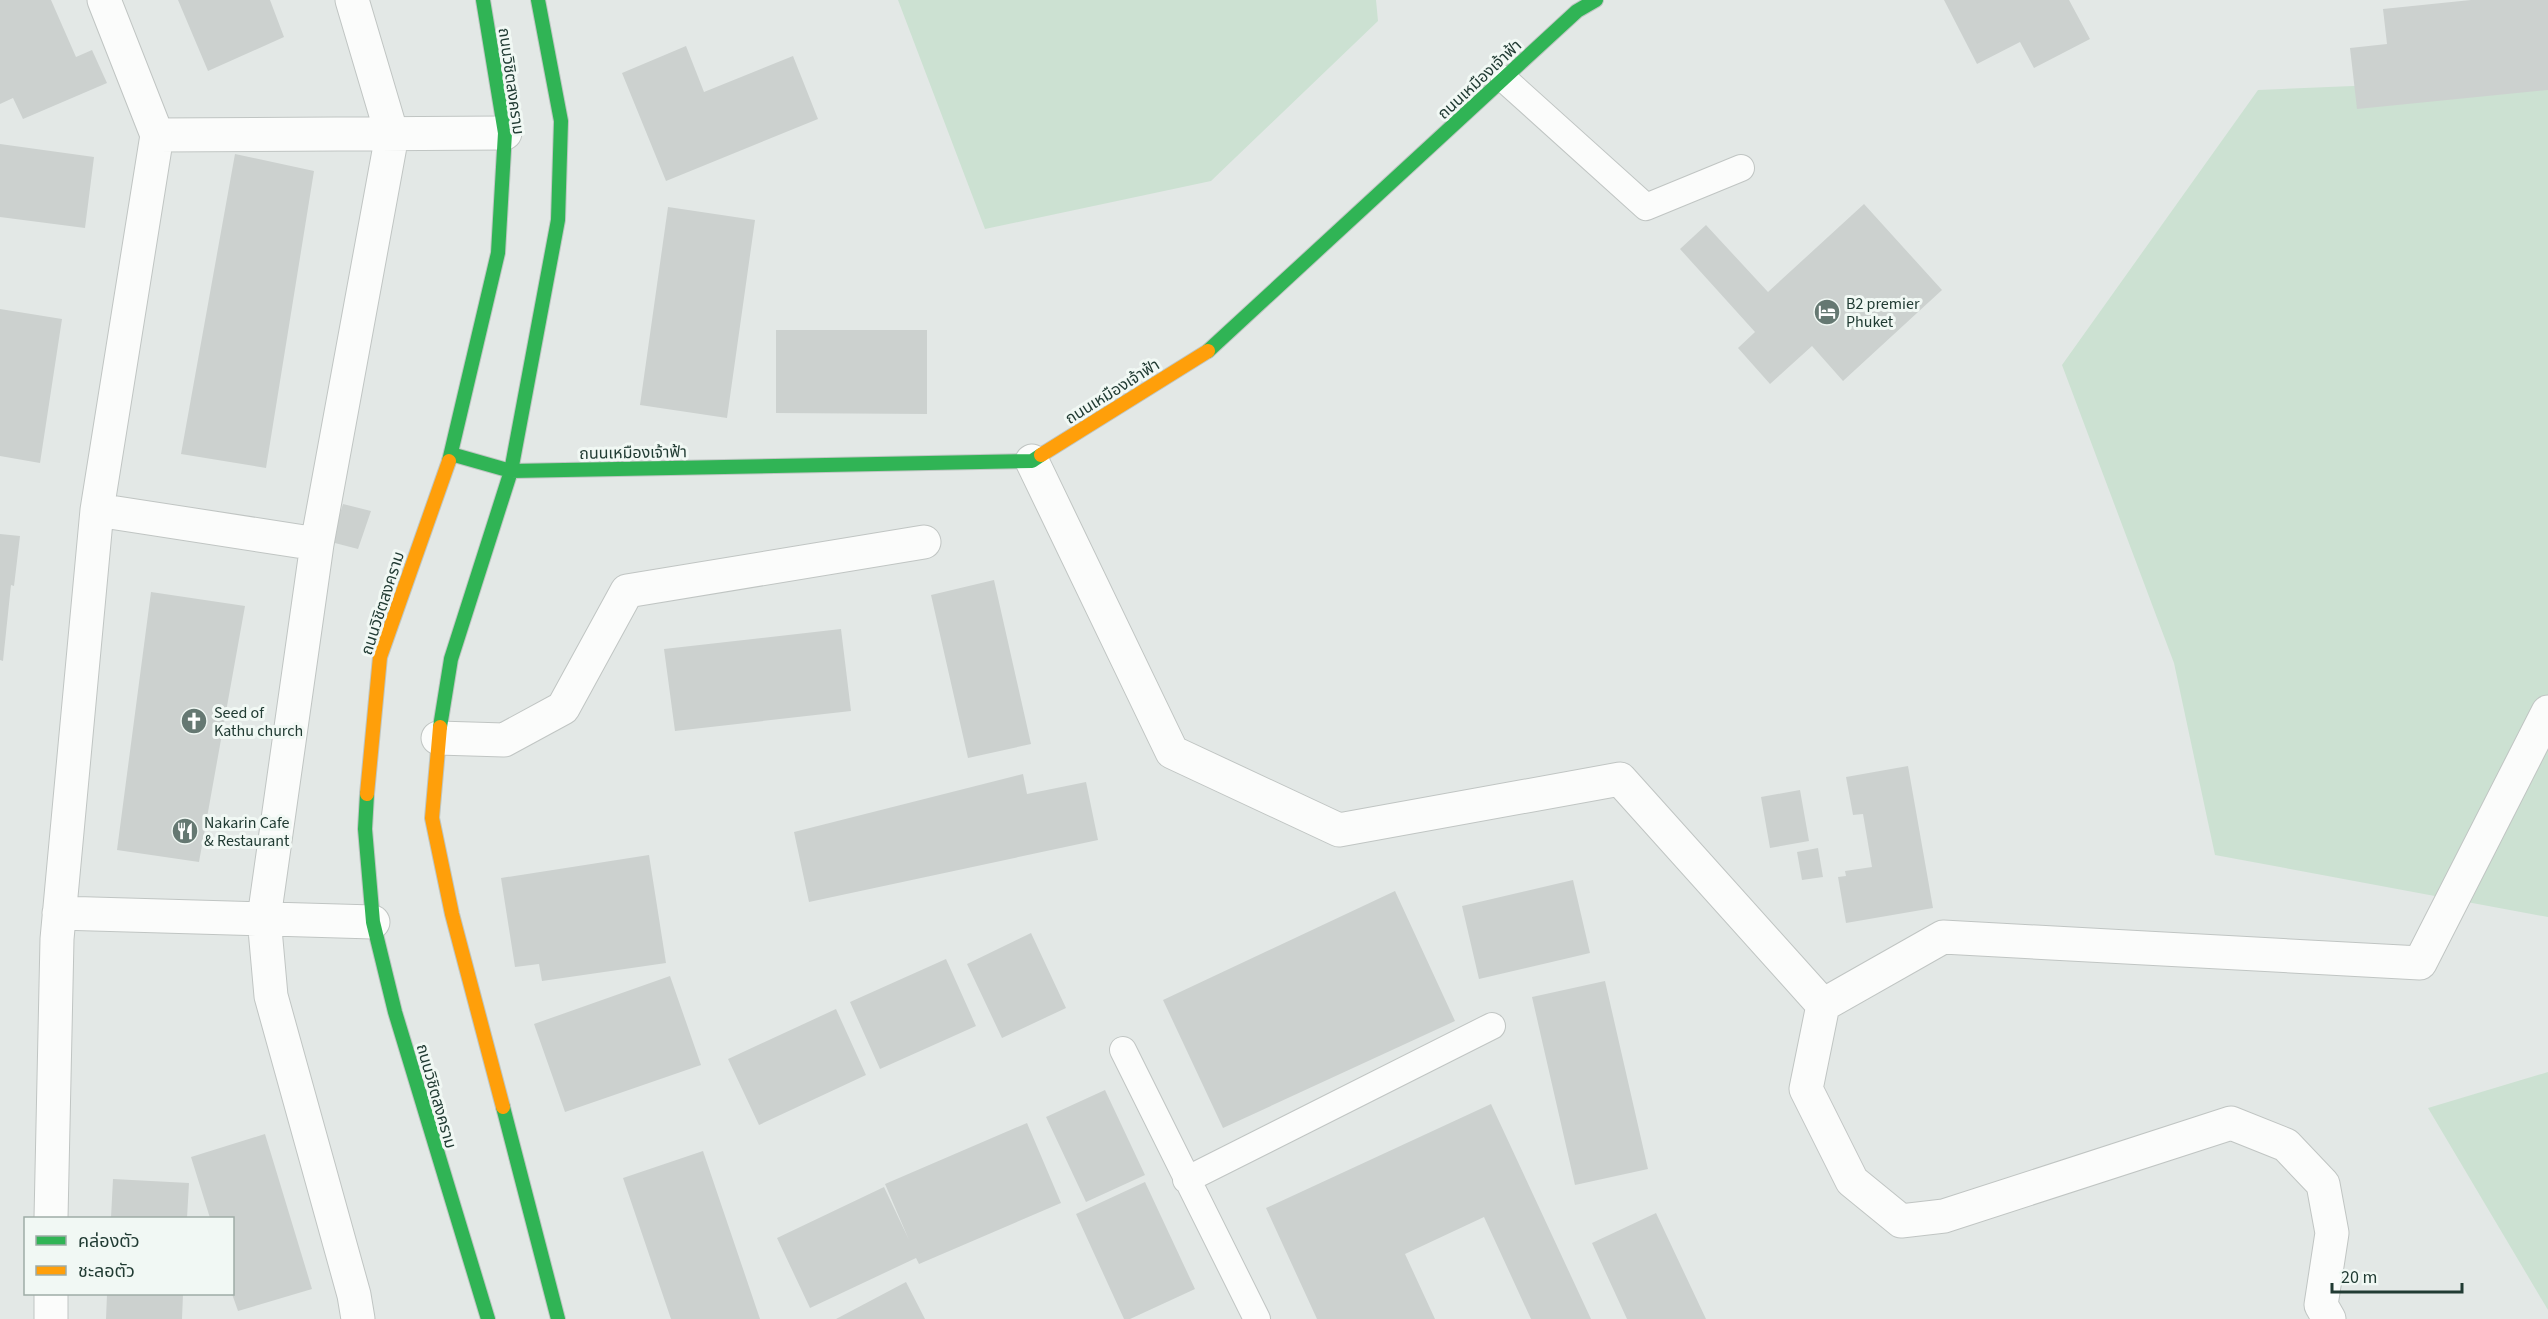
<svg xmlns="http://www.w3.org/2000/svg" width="2548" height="1319" font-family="'Source Sans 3','Noto Sans Thai',sans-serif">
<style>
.green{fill:#cce1d2}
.building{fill:#ccd1cf}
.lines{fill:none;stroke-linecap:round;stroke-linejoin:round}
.lane-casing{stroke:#c0c5c3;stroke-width:28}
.street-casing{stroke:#c0c5c3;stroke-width:35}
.fast-casing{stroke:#bfc6c3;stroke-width:16}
.slow-casing{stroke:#bfc6c3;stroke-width:16}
.lane{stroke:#fbfcfb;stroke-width:26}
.street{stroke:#fbfcfb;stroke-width:33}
.fast{stroke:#30b455;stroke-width:14}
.slow{stroke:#ff9f0a;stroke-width:14}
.labels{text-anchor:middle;stroke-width:6;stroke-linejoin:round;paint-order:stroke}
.street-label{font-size:16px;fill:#213b33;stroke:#f1f8f4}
.poi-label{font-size:16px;fill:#213b33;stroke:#f1f8f4;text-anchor:start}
</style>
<rect width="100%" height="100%" fill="#e3e8e6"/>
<!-- green -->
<path class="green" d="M898 0H1376L1378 21 1211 181 985 229Z
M2548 78V917L2215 855 2174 663 2062 365 2258 90Z
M2548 1072V1310L2428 1108Z"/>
<!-- building -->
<path class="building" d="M0 0H51L76 57 92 50 107 83 23 119 13 98 0 104Z
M178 0H270L284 37 208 71Z
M1944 0H2069L2090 39 2034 68 2020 42 1977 64Z
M2471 0H2548V90L2357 109 2350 48 2387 44 2383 9Z
M686 46 704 92 793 56 818 119 666 181 622 73Z
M0 144 94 157 85 228 0 217Z
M235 154 314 171 266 468 181 454Z
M1864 204 1942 290 1843 381 1812 346 1770 384 1738 348 1755 332 1680 249 1706 225 1768 292Z
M668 207 755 220 727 418 640 405Z
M0 309 62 319 40 463 0 456Z
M776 330H927V414L776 413Z
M343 504 371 511 358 549 331 542Z
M0 534 20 536 14 586 11 585 3 661 0 660Z
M994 580 1031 744 968 758 931 595Z
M151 592 245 606 199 862 117 850Z
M841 629 851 711 675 731 664 649Z
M1908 766 1933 908 1846 923 1838 877 1846 876 1845 871 1872 867 1863 814 1853 815 1846 777Z
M1023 774 1027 794 1086 782 1098 840 809 902 794 832Z
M1800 790 1809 841 1770 848 1761 797Z
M1818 848 1823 877 1802 880 1797 852Z
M649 855 666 963 542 981 539 964 515 967 501 878Z
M1573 880 1590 953 1479 979 1462 906Z
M1395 891 1455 1021 1223 1128 1163 1000Z
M1031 933 1066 1008 1002 1038 967 964Z
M946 959 976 1026 880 1069 850 1002Z
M670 976 701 1065 565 1112 534 1024Z
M1605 981 1648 1169 1575 1185 1532 997Z
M836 1009 866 1075 759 1125 728 1059Z
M1105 1090 1145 1175 1086 1202 1046 1117Z
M1491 1104 1591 1319H1531L1484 1217 1405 1254 1435 1319H1317L1266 1208Z
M1027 1123 1061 1203 919 1264 916 1258 810 1308 777 1238 884 1187 909 1240 885 1184Z
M265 1134 312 1289 238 1311 232 1294V1218H210L191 1157Z
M703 1151 760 1319H671L623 1178Z
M113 1179 189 1183 187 1218H111Z
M1145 1182 1195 1289 1130 1319H1124L1076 1214Z
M1656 1213 1706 1319H1627L1592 1243Z
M906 1282 925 1319H836Z
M107 1294H183L182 1319H106Z"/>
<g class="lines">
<defs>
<path id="lane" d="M1504 79 1646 207 1741 168
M1123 1050 1257 1319
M1186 1180 1492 1026"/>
<path id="street" d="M352 0 392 135 317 544 264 918 271 996 354 1295 358 1319
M157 135 505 133
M1032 461 1172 752 1339 830 1620 779 1823 1005 1806 1089 1852 1181 1901 1221 1944 1216 2231 1123 2286 1145 2323 1184 2332 1233 2321 1305 2329 1319
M97 510 317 544
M438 738 504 740 563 708 627 591 924 542
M59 913 373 922
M1823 1005 1943 937 2420 963 2548 712
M51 1218 57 939 97 510 157 135 104 0
M51 1319V1294"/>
<path id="fast" d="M1208 351 1577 11 1596 0
M451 454 511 471 1032 461 1041 455
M449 461 498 253 505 133 483 0
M440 727 451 659 511 471 558 220 561 121 538 0
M367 794 365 829 373 922 395 1012 488 1319
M503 1107 558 1319"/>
<path id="slow" d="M1041 455 1208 351
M440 727 432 818 452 914 503 1107
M367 794 380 657 449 461"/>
</defs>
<!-- lane casing -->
<use href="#lane" class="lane-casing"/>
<!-- street casing -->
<use href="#street" class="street-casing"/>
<!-- fast casing -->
<use href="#fast" class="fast-casing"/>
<!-- slow casing -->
<use href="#slow" class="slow-casing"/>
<!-- lane -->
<use href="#lane" class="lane"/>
<!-- street -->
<use href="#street" class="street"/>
<!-- fast -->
<use href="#fast" class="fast"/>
<!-- slow -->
<use href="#slow" class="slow"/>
</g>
<!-- icons -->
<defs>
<symbol id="hotel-disc" viewBox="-11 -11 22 22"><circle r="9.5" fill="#657872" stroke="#f1f8f4"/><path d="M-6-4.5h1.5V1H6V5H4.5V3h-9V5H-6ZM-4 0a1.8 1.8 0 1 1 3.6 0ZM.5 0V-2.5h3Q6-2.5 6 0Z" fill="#fff"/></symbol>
<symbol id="church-disc" viewBox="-11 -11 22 22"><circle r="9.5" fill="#657872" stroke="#f1f8f4"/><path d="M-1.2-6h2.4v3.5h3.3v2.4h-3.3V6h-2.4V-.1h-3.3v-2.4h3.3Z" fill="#fff"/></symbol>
<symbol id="restaurant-disc" viewBox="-11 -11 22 22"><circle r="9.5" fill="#657872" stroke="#f1f8f4"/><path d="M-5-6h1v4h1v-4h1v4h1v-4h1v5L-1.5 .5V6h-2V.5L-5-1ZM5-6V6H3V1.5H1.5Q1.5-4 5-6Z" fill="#fff"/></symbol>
</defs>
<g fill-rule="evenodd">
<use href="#hotel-disc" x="1812" y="297" width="30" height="30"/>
<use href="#church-disc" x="179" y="706" width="30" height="30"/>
<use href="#restaurant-disc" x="170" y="816" width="30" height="30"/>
</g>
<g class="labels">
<!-- street labels -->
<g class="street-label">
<text transform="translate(1479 79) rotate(-43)" y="6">ถนนเหมืองเจ้าฟ้า</text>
<text transform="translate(512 81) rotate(82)" y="6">ถนนวิชิตสงคราม</text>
<text transform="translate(1112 391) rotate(-32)" y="6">ถนนเหมืองเจ้าฟ้า</text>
<text transform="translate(633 452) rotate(-1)" y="6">ถนนเหมืองเจ้าฟ้า</text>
<text transform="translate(382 603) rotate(-72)" y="6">ถนนวิชิตสงคราม</text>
<text transform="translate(437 1096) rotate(74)" y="6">ถนนวิชิตสงคราม</text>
</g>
<!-- poi labels -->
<g class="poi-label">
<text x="1846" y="309">B2 premier<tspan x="1846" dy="18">Phuket</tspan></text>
<text x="214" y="718">Seed of<tspan x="214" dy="18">Kathu church</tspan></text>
<text x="204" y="828">Nakarin Cafe<tspan x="204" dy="18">&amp; Restaurant</tspan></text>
</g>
</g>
<!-- legend -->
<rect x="24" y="1217" width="210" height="78" fill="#f1f8f4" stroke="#9eaca7" stroke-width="1.5"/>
<rect x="36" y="1236" width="30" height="9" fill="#30b455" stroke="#9eaca7" stroke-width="1.5"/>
<text x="78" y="1247" font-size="18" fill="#213b33">คล่องตัว</text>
<rect x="36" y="1266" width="30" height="9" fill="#ff9f0a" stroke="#9eaca7" stroke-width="1.5"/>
<text x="78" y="1277" font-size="18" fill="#213b33">ชะลอตัว</text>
<!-- scale -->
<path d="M2332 1283v9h130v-9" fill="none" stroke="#213b33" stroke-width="3"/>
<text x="2341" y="1283" font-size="18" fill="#213b33" stroke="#f1f8f4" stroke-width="4.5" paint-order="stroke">20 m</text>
</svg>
